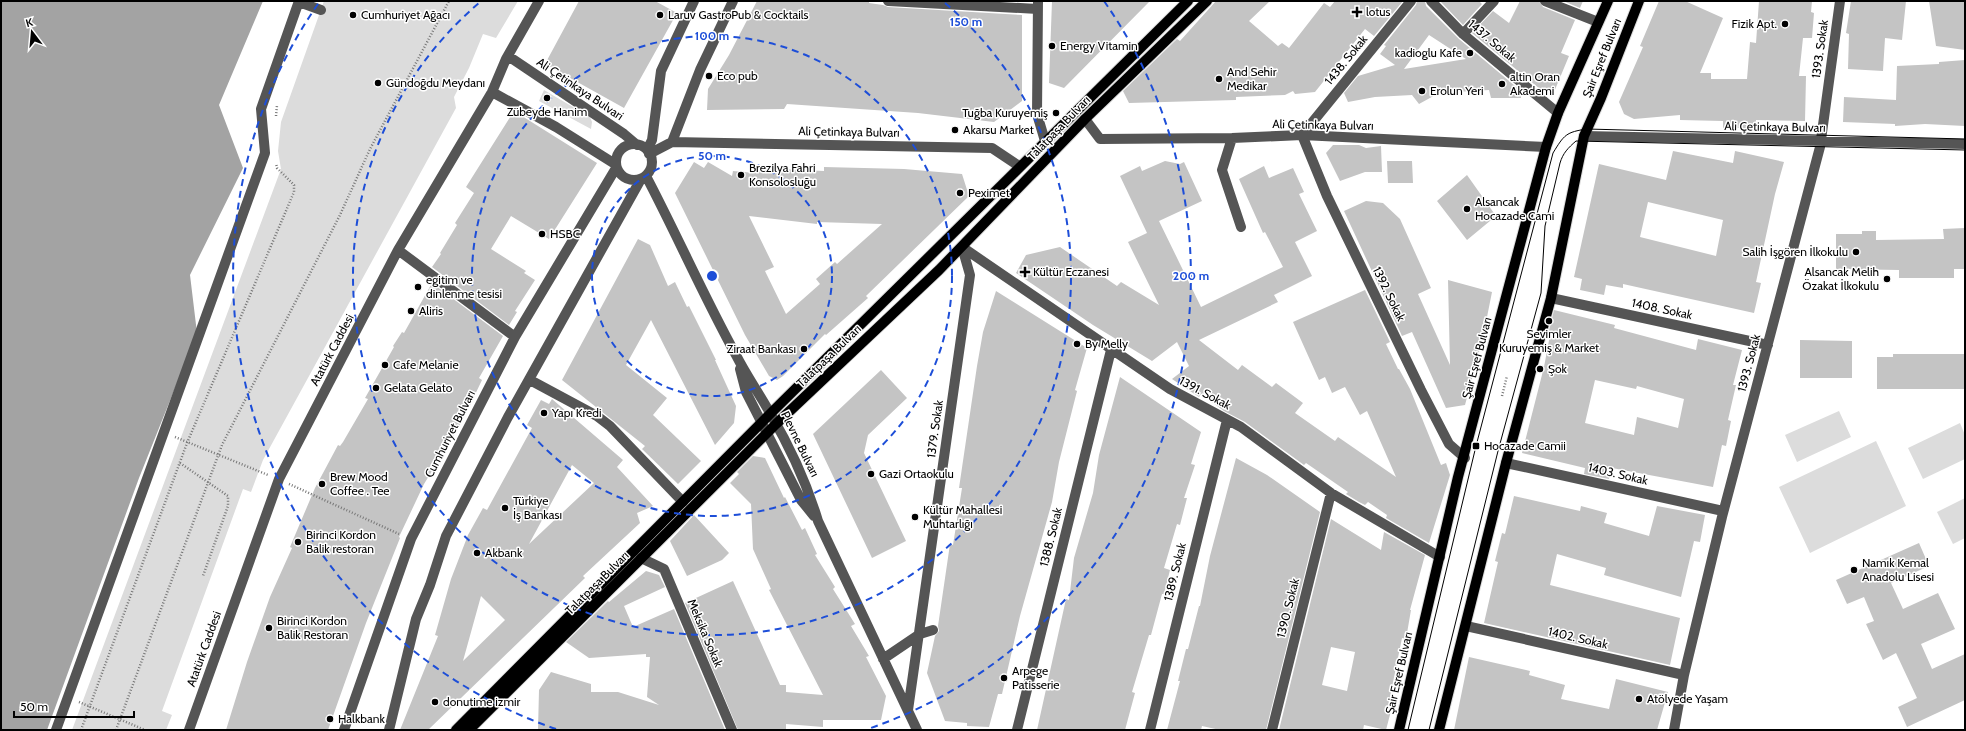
<svg xmlns="http://www.w3.org/2000/svg" width="1966" height="731" font-family="Cabin,sans-serif">
<style>
.green{fill:#dcdcdc}
.water{fill:#a3a3a3}
.building{fill:#c4c4c4;fill-rule:evenodd}
.lines{fill:none;stroke-linecap:round;stroke-linejoin:round}
.major-casing{stroke:#dbdbdb;stroke-width:12}
.path{stroke:#777;stroke-width:2.5;stroke-dasharray:1 2;stroke-linecap:butt}
.minor{stroke:#555;stroke-width:10}
.major{stroke:#000;stroke-width:10}
.tram{stroke:#000;stroke-width:1}
.ring{fill:none;stroke:#1d4ed8;stroke-width:2;stroke-dasharray:7 5}
.poi-dot{fill:#000;stroke:#fff;stroke-width:1.5}
.labels{text-anchor:middle;stroke-width:3;stroke-linejoin:round;paint-order:stroke}
.poi-label{font-size:12px;fill:#000;stroke:#fff;text-anchor:start}
.street-label{font-size:12px;fill:#000;stroke:#fff}
.centre{fill:#1d4ed8;stroke:#fff;stroke-width:2}
.ring-label{font-size:12px;text-anchor:middle;font-weight:bold;fill:#1d4ed8;stroke:#fff;stroke-width:3;stroke-linejoin:round;paint-order:stroke}
</style>
<rect width="100%" height="100%" fill="#fff"/>
<!-- green -->
<path class="green" d="M324 1H518L496 38 483 34 469 68 454 97 456 108 263 460 251 492 243 489 162 711 172 715 166 730H72L281 169 278 151 281 122Z
M544 90 590 117 592 122 591 129 539 101Z
M1839 411 1851 437 1797 462 1785 435Z
M1960 423 1965 435V459L1923 479 1908 448Z
M1876 441 1906 506 1810 553 1779 487Z
M1965 498V538L1953 544 1937 512Z"/>
<!-- water -->
<path class="water" d="M1 1H263L219 105 243 168 190 275 197 333 139 478 47 730H1Z"/>
<!-- building -->
<path class="building" d="M579 1H655L677 13 624 108 545 64Z
M757 1 869 2V3L883 5 888 7 1022 15V101L994 122 918 113 787 104 784 109 707 110 708 89 729 55Z
M1052 1H1150L1064 88 1049 83Z
M1216 1H1270L1249 21 1278 46 1282 43 1289 48 1324 3 1330 7 1335 1H1403L1374 36 1365 29 1315 92 1295 94 1293 91 1285 95 1236 97V100L1129 103 1123 91 1177 39 1180 41Z
M1417 1H1425L1426 6 1459 39 1521 91V98H1491L1489 90 1439 93 1419 104 1412 95 1375 97 1348 102 1344 93 1358 76 1395 65 1380 54 1386 46 1384 45 1416 5ZM1429 35 1466 59 1404 69Z
M1440 1H1479L1482 4 1463 25Z
M1520 1H1539L1543 7 1575 20 1561 53 1569 56 1554 92 1546 94 1472 33 1493 11 1509 23Z
M1563 1H1583L1580 8Z
M1659 1H1685L1723 18 1700 73H1711V79H1747L1750 42 1756 43 1759 1H1812L1811 12 1814 13 1812 38H1803L1799 76H1806L1805 121 1756 120V128H1723V121L1680 120V115L1634 119 1624 114 1619 102 1643 47 1640 46Z
M1851 1H1906L1902 40 1885 38 1883 71 1848 69 1849 34 1846 33Z
M1929 1H1965V50L1936 46Z
M1965 60V126L1925 124 1895 126V124L1843 122 1844 97 1896 100 1897 66 1939 64V62Z
M514 111 597 163 549 239 511 216 491 249 526 271 524 273 535 280 515 311 517 312 509 325 432 267 441 254 440 253 457 225 455 223 474 193 466 187Z
M1333 145H1359L1366 148 1381 146 1382 172H1365L1340 181 1326 153Z
M1673 151 1733 163 1735 151 1784 162 1775 194 1756 282 1761 283 1754 313 1623 284V288L1606 285 1604 295 1580 290 1582 279 1574 277 1599 164 1666 180ZM1648 202 1723 220 1716 256 1640 237Z
M1165 161 1180 164 1184 162 1202 201 1159 221 1201 307 1283 267 1265 232 1263 233 1239 179 1264 166 1269 178 1293 168 1304 192 1299 194 1317 231 1295 242 1312 276 1274 295 1278 302 1199 340 1238 370 1242 365 1272 387 1276 383 1303 403 1295 413 1335 441 1338 437 1396 477 1367 411 1360 415 1345 387 1332 393 1325 377 1319 380 1293 322 1365 290 1390 342 1386 344 1398 369H1399L1410 389 1441 465 1446 463 1450 475 1429 543 1386 518 1387 515 1368 502 1365 505 1359 502 1346 494 1348 492 1306 463 1304 465 1245 422 1224 411 1201 394 1199 397 1172 379 1189 366 1177 342 1152 361 1093 325 1016 273 1026 255 1060 247 1117 286 1121 282 1159 305 1128 242 1147 233 1120 176 1140 166 1142 171Z
M1387 161H1412L1413 183H1388Z
M694 162 704 168 708 162 732 176 733 171 755 173V168L824 171V167L904 169 962 174 969 196 866 296 868 298 826 335 825 334 783 376 777 380 769 376 745 335 675 193ZM749 216 817 224V222L882 224 837 264 835 262 816 279 820 284 786 314 765 271 774 267Z
M1467 175 1496 216 1467 240 1437 201Z
M1366 201 1383 203 1400 219 1431 288 1418 294 1450 365 1448 280 1492 292 1483 337 1465 405 1446 408 1412 332 1402 336 1344 211Z
M1965 228V269H1954V278H1899V270L1836 269V234H1862V231H1876V240L1944 239 1943 229Z
M638 239 650 245 668 286 675 282 687 307 689 306 716 360H715L736 406 734 423 715 445 651 320 626 365 667 398 653 415 701 461 678 484 642 449 645 446 562 380Z
M432 283 503 336 479 378 482 380 470 405 457 430 424 484 399 537 400 538 366 623 328 730H226L247 662 270 597 292 548 290 547 315 488 338 445 340 446 343 442 368 399 365 398 394 347 393 346 402 332 404 333Z
M996 291 1087 348 1075 390 1077 391 1059 462 1052 502 1020 616 1002 694H998L989 727 967 726V723L945 721 927 673 935 636 939 631 938 626 950 544 953 545 962 488H959L977 366 983 332Z
M1554 310 1615 325 1614 328 1696 350 1698 339 1742 350 1733 385H1736L1728 420 1731 421 1726 446 1722 445 1713 487 1612 468 1609 479 1584 474 1585 468 1522 453 1544 367 1550 335H1548ZM1595 380 1636 389 1637 386 1684 399 1678 428 1637 417 1634 435 1585 423Z
M1800 340 1852 341V378H1800Z
M1893 354H1965V389H1877V357H1893Z
M881 370 907 398 868 435 864 453 906 541 872 558 813 434Z
M1120 377 1201 432 1191 464 1195 465 1184 498H1187L1180 525 1177 524 1164 568 1170 570 1164 594H1162L1151 635H1149L1132 692 1135 693 1125 730H1037L1066 599 1069 600 1074 558 1093 493 1099 455Z
M552 399 623 460 617 467 653 506 637 513 640 523 583 576 585 578 428 730H400L438 636 435 635 451 579 468 535 483 508 487 510 532 428 527 425 541 400 549 404ZM572 465 594 483 529 544ZM481 596 505 620 463 661Z
M753 456 765 458 784 498 785 497 802 530 805 528 817 554 815 555 835 587 833 589 855 624 851 626 869 656 866 657 886 696 881 720H823V727L786 724V730H738L685 603 733 581 780 685H786V692L823 695 769 590 771 589 753 549 751 504 730 483 739 474 737 472Z
M1236 458 1267 475 1320 512 1266 730H1220L1202 726 1201 730H1167L1180 681H1178L1186 649H1188L1199 606H1200L1210 556Z
M1514 496 1580 511 1581 506 1607 513 1604 523 1649 536 1657 506 1705 515 1700 542 1694 541 1681 597 1604 575 1606 568 1557 554 1550 585 1680 618 1670 665 1484 623 1498 562 1495 561 1502 533 1505 534Z
M694 515 729 553 722 560 687 576 670 541Z
M1331 519 1381 550 1384 532 1425 555 1410 610H1411L1406 639 1402 638 1389 702 1393 703 1386 730 1364 725 1363 730H1279ZM1331 647 1355 652 1347 691 1322 685Z
M1919 543 1929 566 1891 583 1903 609 1938 593 1955 629 1921 644 1932 669 1965 654V700L1907 727 1898 707 1917 698 1896 653 1883 660 1866 624 1874 621 1864 597 1847 604 1836 580Z
M646 571 659 575 665 587 624 606 633 627 674 609 725 730H538L539 690 551 672 591 684V692H618L659 705 647 697 650 657H646V654L589 658 566 642 608 601 609 602Z
M1469 657 1530 671 1529 675 1565 685 1561 699 1609 709 1616 679 1668 692 1657 730H1454Z"/>
<g class="lines">
<defs>
<path id="major" d="M456 730 771 413 1188 1
M469 730 776 424 939 270 1085 119 1207 1
M1399 730 1458 477 1546 147 1558 113 1608 1
M1439 730 1506 463 1551 298 1584 136 1601 98 1639 1"/>
</defs>
<!-- major casing -->
<use href="#major" class="major-casing"/>
<!-- path -->
<path class="path" d="M276 116 277 105
M1502 396 1507 376
M175 437 268 475
M180 463 228 496V506L203 576
M289 484 399 534
M79 702 145 730
M81 730 187 443 294 192V185L277 168 276 163
M116 730 222 445 340 215 370 149 449 1"/>
<!-- minor -->
<path class="minor" d="M888 1 1038 9
M1038 1 1037 114 1045 141
M1411 1 1302 135 1327 196 1421 390 1449 444 1465 458
M1431 1 1463 34 1558 113
M1545 1 1598 22
M299 2 321 10
M1463 34 1494 1
M508 56 624 134 637 145
M492 92 556 127 615 164
M1085 119 1100 139 1232 138 1302 135 1546 147
M1584 136 1965 144
M1232 138 1222 170 1241 227
M672 142 700 70 733 1
M616 162a18 18 0 1 1 36 0a18 18 0 1 1-36 0Z
M647 150 652 140 661 71 694 1
M649 154 672 142 992 148 1019 166
M646 176C677 235 704 297 736 355 746 375 759 393 770 413 790 447 807 484 818 521L917 730
M962 247 1170 389 1241 427 1331 493 1440 557
M398 250 515 337
M1551 298 1768 345
M740 369 746 392 801 500 814 516
M530 380 597 416 610 426 683 502
M1506 463 1723 511
M641 558 664 569 732 730
M1466 626 1684 675
M883 659 920 634 933 630
M908 710 970 275 962 247
M56 730 265 153 261 109 299 1
M189 730 279 479 398 250 492 92 506 59 539 1
M344 730 411 539 515 337 616 168
M389 730 416 619 430 585 446 536 508 417 641 179
M1017 730 1111 350
M1150 730 1227 420
M1272 730 1331 493
M1674 730 1684 675 1722 517 1820 147 1840 1"/>
<!-- major -->
<use href="#major" class="major"/>
<!-- tram -->
<path class="tram" d="M1408 730 1476 446 1553 153C1564 135 1566 132 1587 129L1965 139
M1429 730 1498 451 1541 293 1545 226 1560 163C1563 153 1568 148 1576 141L1965 150"/>
</g>
<!-- distance rings -->
<g class="ring">
<circle cx="712" cy="276" r="120"/>
<circle cx="712" cy="276" r="240"/>
<path d="M945 3A359 359 0 1 1 479 3"/>
<path d="M556 729A479 479 0 0 1 320 1M1104 1A479 479 0 0 1 868 729"/>
</g>
<!-- markers -->
<g class="poi-dot">
<path d="M1355 6h4v4h4v4h-4v4h-4v-4h-4v-4h4z"/>
<circle cx="353" cy="15" r="4"/>
<circle cx="660" cy="15" r="4"/>
<circle cx="1785" cy="24" r="4"/>
<circle cx="1052" cy="46" r="4"/>
<circle cx="1470" cy="53" r="4"/>
<circle cx="709" cy="76" r="4"/>
<circle cx="1219" cy="79" r="4"/>
<circle cx="378" cy="83" r="4"/>
<circle cx="1502" cy="84" r="4"/>
<circle cx="1422" cy="91" r="4"/>
<circle cx="547" cy="98" r="4"/>
<circle cx="1056" cy="113" r="4"/>
<circle cx="955" cy="130" r="4"/>
<circle cx="741" cy="175" r="4"/>
<circle cx="960" cy="193" r="4"/>
<circle cx="1467" cy="209" r="4"/>
<circle cx="542" cy="234" r="4"/>
<circle cx="1856" cy="252" r="4"/>
<path d="M1023 266h4v4h4v4h-4v4h-4v-4h-4v-4h4z"/>
<circle cx="1887" cy="279" r="4"/>
<circle cx="418" cy="287" r="4"/>
<circle cx="411" cy="311" r="4"/>
<circle cx="1549" cy="321" r="4"/>
<circle cx="1077" cy="344" r="4"/>
<circle cx="804" cy="349" r="4"/>
<circle cx="385" cy="365" r="4"/>
<circle cx="1540" cy="369" r="4"/>
<circle cx="376" cy="388" r="4"/>
<circle cx="544" cy="413" r="4"/>
<rect x="1472" y="442" width="8" height="8" rx="2"/>
<circle cx="871" cy="474" r="4"/>
<circle cx="322" cy="484" r="4"/>
<circle cx="505" cy="508" r="4"/>
<circle cx="915" cy="517" r="4"/>
<circle cx="298" cy="542" r="4"/>
<circle cx="477" cy="553" r="4"/>
<circle cx="1854" cy="570" r="4"/>
<circle cx="269" cy="628" r="4"/>
<circle cx="1004" cy="678" r="4"/>
<circle cx="1639" cy="699" r="4"/>
<circle cx="435" cy="702" r="4"/>
<circle cx="330" cy="719" r="4"/>
</g>
<g class="labels">
<!-- poi labels -->
<g class="poi-label">
<text x="1366" y="16">lotus</text>
<text x="361" y="19">Cumhuriyet Ağacı</text>
<text x="668" y="19">Laruv GastroPub &amp; Cocktails</text>
<text x="1777" y="28" text-anchor="end">Fizik Apt.</text>
<text x="1060" y="50">Energy Vitamin</text>
<text x="1462" y="57" text-anchor="end">kadioglu Kafe</text>
<text x="1227" y="76">And Sehir<tspan x="1227" dy="14">Medikar</tspan></text>
<text x="717" y="80">Eco pub</text>
<text x="1510" y="81">altin Oran<tspan x="1510" dy="14">Akademi</tspan></text>
<text x="386" y="87">Gündoğdu Meydanı</text>
<text x="1430" y="95">Erolun Yeri</text>
<text x="547" y="116" text-anchor="middle">Zübeyde Hanim</text>
<text x="1048" y="117" text-anchor="end">Tuğba Kuruyemiş</text>
<text x="963" y="134">Akarsu Market</text>
<text x="749" y="172">Brezilya Fahri<tspan x="749" dy="14">Konsolosluğu</tspan></text>
<text x="968" y="197">Peximet</text>
<text x="1475" y="206">Alsancak<tspan x="1475" dy="14">Hocazade Cami</tspan></text>
<text x="550" y="238">HSBC</text>
<text x="1848" y="256" text-anchor="end">Salih İşgören İlkokulu</text>
<text x="1033" y="276">Kültür Eczanesi</text>
<text x="1879" y="276" text-anchor="end">Alsancak Melih<tspan x="1879" dy="14">Özakat İlkokulu</tspan></text>
<text x="426" y="284">egitim ve<tspan x="426" dy="14">dinlenme tesisi</tspan></text>
<text x="419" y="315">Aliris</text>
<text x="1549" y="338" text-anchor="middle">Sevimler<tspan x="1549" dy="14">Kuruyemiş &amp; Market</tspan></text>
<text x="1085" y="348">By Melly</text>
<text x="796" y="353" text-anchor="end">Ziraat Bankası</text>
<text x="393" y="369">Cafe Melanie</text>
<text x="1548" y="373">Şok</text>
<text x="384" y="392">Gelata Gelato</text>
<text x="552" y="417">Yapı Kredi</text>
<text x="1484" y="450">Hocazade Camii</text>
<text x="879" y="478">Gazi Ortaokulu</text>
<text x="330" y="481">Brew Mood<tspan x="330" dy="14">Coffee . Tee</tspan></text>
<text x="513" y="505">Türkiye<tspan x="513" dy="14">İş Bankası</tspan></text>
<text x="923" y="514">Kültür Mahallesi<tspan x="923" dy="14">Muhtarlığı</tspan></text>
<text x="306" y="539">Birinci Kordon<tspan x="306" dy="14">Balik restoran</tspan></text>
<text x="485" y="557">Akbank</text>
<text x="1862" y="567">Namık Kemal<tspan x="1862" dy="14">Anadolu Lisesi</tspan></text>
<text x="277" y="625">Birinci Kordon<tspan x="277" dy="14">Balik Restoran</tspan></text>
<text x="1012" y="675">Arpege<tspan x="1012" dy="14">Patisserie</tspan></text>
<text x="1647" y="703">Atölyede Yaşam</text>
<text x="443" y="706">donutime izmir</text>
<text x="338" y="723">Halkbank</text>
</g>
<!-- street labels -->
<g class="street-label">
<text transform="translate(1492 41) rotate(40)" y="4">1437. Sokak</text>
<text transform="translate(1820 49) rotate(-82)" y="4">1393. Sokak</text>
<text transform="translate(1602 58) rotate(-68)" y="4">Şair Eşref Bulvarı</text>
<text transform="translate(1346 60) rotate(-51)" y="4">1438. Sokak</text>
<text transform="translate(580 89) rotate(34)" y="4">Ali Çetinkaya Bulvari</text>
<text transform="translate(1323 125) rotate(1)" y="4">Ali Çetinkaya Bulvarı</text>
<text transform="translate(1775 127) rotate(1)" y="4">Ali Çetinkaya Bulvarı</text>
<text transform="translate(1059 128) rotate(-46)" y="4">Talatpaşa Bulvarı</text>
<text transform="translate(849 132) rotate(1)" y="4">Ali Çetinkaya Bulvarı</text>
<text transform="translate(1389 294) rotate(64)" y="4">1392. Sokak</text>
<text transform="translate(1662 309) rotate(12)" y="4">1408. Sokak</text>
<text transform="translate(332 350) rotate(-62)" y="4">Atatürk Caddesi</text>
<text transform="translate(829 356) rotate(-44)" y="4">Talatpaşa Bulvarı</text>
<text transform="translate(1477 358) rotate(-75)" y="4">Şair Eşref Bulvarı</text>
<text transform="translate(1749 363) rotate(-75)" y="4">1393. Sokak</text>
<text transform="translate(1205 393) rotate(28)" y="4">1391. Sokak</text>
<text transform="translate(935 429) rotate(-82)" y="4">1379. Sokak</text>
<text transform="translate(450 434) rotate(-63)" y="4">Cumhuriyet Bulvarı</text>
<text transform="translate(800 444) rotate(64)" y="4">Plevne Bulvarı</text>
<text transform="translate(1618 474) rotate(13)" y="4">1403. Sokak</text>
<text transform="translate(1051 537) rotate(-76)" y="4">1388. Sokak</text>
<text transform="translate(1175 572) rotate(-76)" y="4">1389. Sokak</text>
<text transform="translate(597 583) rotate(-45)" y="4">Talatpaşa Bulvarı</text>
<text transform="translate(1288 608) rotate(-76)" y="4">1390. Sokak</text>
<text transform="translate(705 633) rotate(67)" y="4">Meksika Sokak</text>
<text transform="translate(1578 638) rotate(13)" y="4">1402. Sokak</text>
<text transform="translate(204 649) rotate(-70)" y="4">Atatürk Caddesi</text>
<text transform="translate(1399 673) rotate(-77)" y="4">Şair Eşref Bulvarı</text>
</g>
</g>
<circle cx="712" cy="276" r="6" class="centre"/>
<g class="ring-label">
<text x="966" y="26">150 m</text>
<text x="712" y="40">100 m</text>
<text x="712" y="160">50 m</text>
<text x="1191" y="280">200 m</text>
</g>
<!-- border -->
<rect width="1966" height="731" fill="none" stroke="#000000" stroke-width="4"/>
<!-- north arrow -->
<g transform="translate(32 32) rotate(344)" stroke="#ffffff" stroke-width="3" paint-order="stroke">
<path d="M0-3L7 15L0 10L-7 15Z" fill="#000000"/>
<text y="-6" font-size="11" font-weight="bold" text-anchor="middle" fill="#000000">K</text>
</g>
<!-- scale -->
<path d="M14 711v6h120v-6" fill="none" stroke="#000000" stroke-width="2"/>
<text x="20" y="711" font-size="12" fill="#000000" stroke="#ffffff" stroke-width="3" paint-order="stroke">50 m</text>
</svg>
